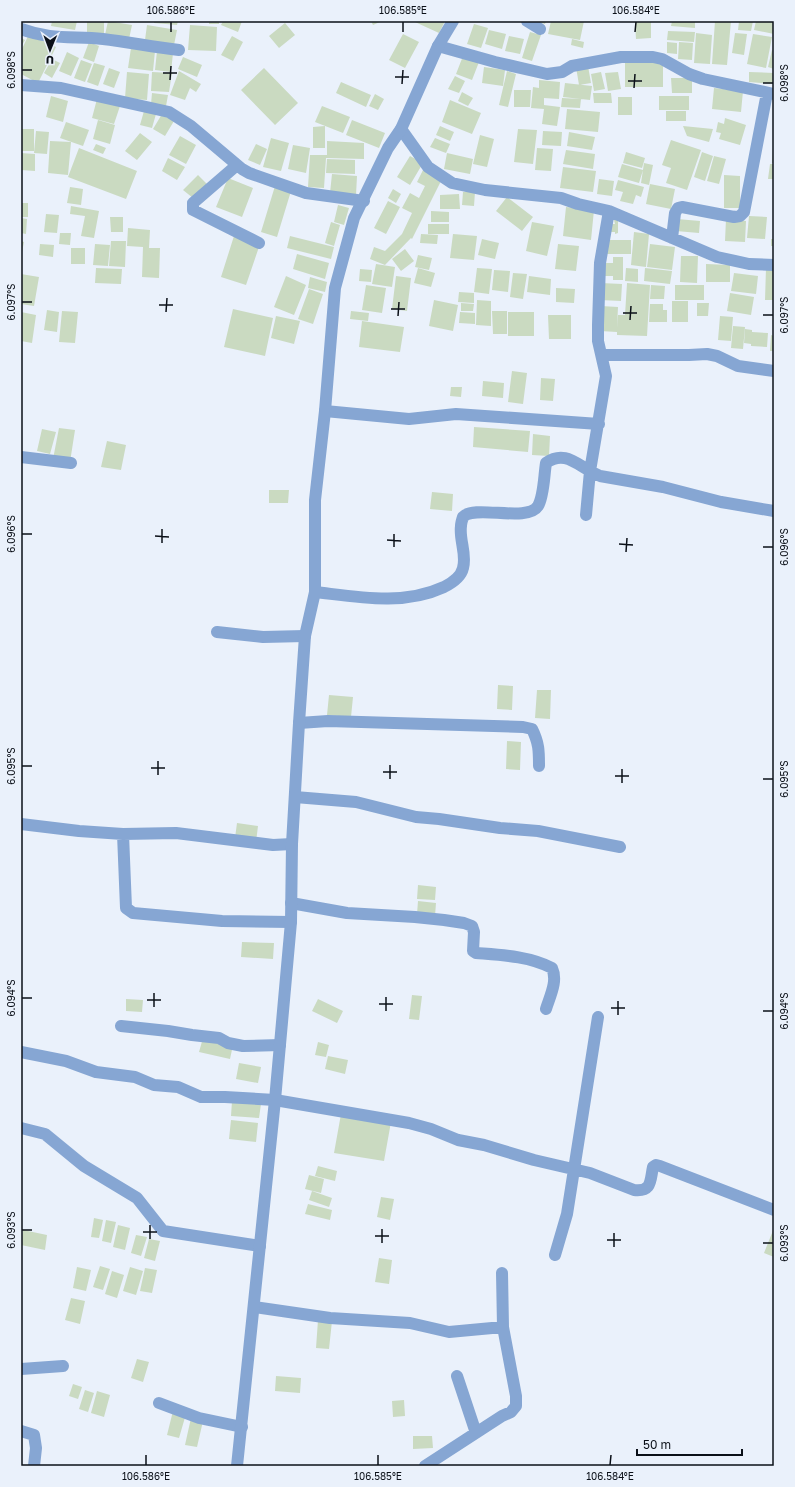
<svg xmlns="http://www.w3.org/2000/svg" width="795" height="1487" font-family="'Golos Text',sans-serif">
<style>
.building{fill:#cadac1}
.lines{fill:none;stroke-linecap:round;stroke-linejoin:round}
.minor{stroke:#86a6d3;stroke-width:12}
.tertiary{stroke:#86a6d3;stroke-width:12}
.ticks{fill:none;stroke:#0b1018;stroke-width:1.5}
.neatline{fill:none;stroke:#0b1018;stroke-width:1.5}
.ticks-label{font-size:10px;text-anchor:middle;fill:#0b1018}
</style>
<rect width="100%" height="100%" fill="#eaf1fb"/>
<!-- building -->
<path class="building" d="M52 21H77L75 30 51 26Z
M87 21H104V35L87 34Z
M108 21 132 25 129 39 105 35Z
M154 21H178L177 25 154 23Z
M209 21H219V24H209Z
M223 21H242L238 32 221 25Z
M371 21H382L373 25Z
M415 21H445L439 33 415 22Z
M535 21H546L545 24Z
M551 21H584L580 40 548 34Z
M635 21H651V38L636 39Z
M672 21H695V28L671 26Z
M715 21H731L727 65 712 64Z
M739 21H753L751 31 738 30Z
M756 21H774V34L754 30Z
M285 23 295 35 279 48 269 36Z
M474 24 488 28 481 48 467 44Z
M147 25 177 30 174 45 145 40Z
M190 25 217 27 216 51 188 50Z
M489 30 506 34 502 49 485 44Z
M668 31 695 32 694 42 667 40Z
M530 32 541 35 532 61 522 58Z
M696 33 712 35 710 64 694 63Z
M735 33 747 34 744 55 732 53Z
M29 34 56 47 38 83 21 74V51Z
M403 34 419 42 405 68 389 60Z
M753 34 772 37 766 68 747 64Z
M232 36 243 42 233 61 221 55Z
M509 36 524 39 520 54 505 51Z
M21 38 25 40 21 47Z
M572 39 584 42 583 48 571 45Z
M89 42 99 46 94 62 83 58Z
M667 42 677 43V54L667 53Z
M679 42 693 43 692 60 678 59Z
M131 48 155 51 153 71 128 68Z
M772 50 774 51V69L768 67Z
M157 51 173 53 171 72 155 70Z
M67 52 79 58 71 76 59 71Z
M463 56 479 62 472 80 456 74Z
M183 57 202 65 197 77 178 69Z
M52 59 60 63 52 78 44 73Z
M81 60 92 64 85 82 74 78Z
M625 62H663V87H625Z
M94 63 105 66 98 86 87 82Z
M588 66 591 83 579 85 576 67Z
M484 67 505 70 503 86 482 83Z
M109 68 120 72 114 88 103 84Z
M264 68 298 103 275 125 241 90Z
M179 71 201 84 196 92 190 88 185 100 170 95Z
M507 71 516 74 508 107 499 105Z
M127 72 149 74 147 100 125 98Z
M152 72 172 73 169 92 151 91Z
M601 72 605 89 594 91 591 74Z
M618 72 621 89 608 91 605 73Z
M749 72 774 73V84L749 82Z
M455 76 465 81 459 93 448 89Z
M671 78H692V93H672Z
M539 80 560 82 559 99 544 98V105L560 107 557 126 542 124 544 109 531 108 533 87 539 88Z
M341 82 371 95 366 107 336 93Z
M565 83 592 86 590 100 563 97Z
M714 88 743 91 741 112 712 109Z
M514 90H531L530 107H514Z
M462 92 473 98 468 106 458 101Z
M152 93 168 95 166 106 151 104Z
M593 93H611L612 103H594Z
M375 94 384 99 378 110 369 106Z
M51 96 68 101 63 122 46 117Z
M659 96H689V110H659Z
M618 97H632V115H618Z
M562 98 581 99 580 108 561 107Z
M97 99 120 106 114 124 92 118Z
M450 100 481 113 472 134 442 122Z
M322 106 350 117 343 133 315 122Z
M567 109 600 112 598 132 565 129Z
M144 111 156 114 152 128 140 125Z
M666 111H686V121H666Z
M162 114 174 121 165 136 153 129Z
M725 118 746 125 740 145 719 139 721 133 716 132 718 122 724 124Z
M98 120 115 125 110 144 93 139Z
M352 120 385 133 379 148 346 135Z
M66 122 89 130 83 146 60 138Z
M325 126V148H313V127Z
M440 126 454 132 450 141 436 135Z
M683 126 713 129 709 142 687 136Z
M21 129H34V151H21Z
M518 129 537 130 533 164 514 162Z
M36 131 49 132 47 154 34 153Z
M543 131 562 132 561 146 542 145Z
M569 132 595 137 592 150 567 146Z
M140 133 152 142 137 160 125 151Z
M480 135 494 139 487 167 473 164Z
M180 136 196 145 186 164 169 155Z
M271 138 289 143 281 171 263 167Z
M435 138 450 144 446 153 430 147Z
M671 140 701 150 687 190 666 183 671 168 662 165Z
M50 141 71 142 68 175 48 173Z
M327 141 364 143V159L326 158 324 188 308 187 310 155H327Z
M96 144 106 148 103 154 93 150Z
M256 144 267 149 260 165 248 160Z
M293 145 310 148 306 173 288 169Z
M79 148 137 171 126 199 68 177Z
M537 148 553 149 551 171 535 170Z
M773 149H774V163H772Z
M566 150 595 154 593 169 563 164Z
M626 152 645 158 642 168 623 163Z
M702 152 713 156 705 181 694 177Z
M21 153 35 154V171L21 170Z
M447 153 473 159 470 174 444 169Z
M410 156 423 163 410 185 397 177Z
M714 156 726 159 719 184 707 181Z
M168 158 185 167 177 180 162 171Z
M327 159 355 160V174L326 173Z
M644 163 653 165 649 185 641 183Z
M622 164 643 170 639 183 618 177Z
M770 164H774V179H768Z
M563 167 596 171 593 192 560 188Z
M424 168 442 179 412 239 411 238 385 265 370 259 374 247 385 251 402 234 412 213 402 208 410 193 419 198 425 186 417 182Z
M332 174 357 176 356 195 330 193Z
M198 175 207 184 193 198 183 190Z
M724 175 740 176V208H724Z
M228 178 253 188 242 217 216 207Z
M599 179 614 181 612 196 597 194Z
M618 180 644 187 641 197 636 195 633 204 620 201 623 192 615 190Z
M650 184 675 189 671 209 646 204Z
M275 186 291 191 277 237 261 232Z
M70 187 83 189 81 205 67 203Z
M393 189 401 194 396 203 388 198Z
M463 192H475L474 206 462 205Z
M459 194 460 209H440V195Z
M507 197 533 217 522 231 496 211Z
M388 201 400 207 386 234 374 228Z
M21 203H28V217H21Z
M338 205 349 208 344 225 334 222Z
M71 206 99 211 94 238 81 236 85 216 70 214Z
M566 207 594 210 591 240 563 236Z
M431 211 449 212V222H431Z
M46 214 59 215 57 233 44 232Z
M749 216 767 217 765 239 747 238Z
M110 217H123V232H111Z
M21 218 27 219 26 234 21 233Z
M677 219 700 221 699 233 676 231Z
M726 219 746 221 745 242 725 241Z
M614 220H618V233L615 234V232H608V224H615Z
M331 222 340 225 334 246 325 243Z
M532 222 554 226 547 256 526 251Z
M428 224H449V234H428Z
M128 228 150 230 149 248H160L159 278 142 277 143 247 127 246Z
M634 232 649 234 646 267 631 265Z
M60 233H71L70 245 59 244Z
M421 234 438 235 437 244 420 243Z
M453 234 477 236 474 260 450 258Z
M234 236 260 244 246 285 221 277Z
M290 236 334 247 331 259 287 248Z
M482 239 499 243 495 259 478 255Z
M771 239H774V246H771Z
M607 240H631V254H606Z
M21 241 24 242 22 252H21Z
M111 241H126L125 267 109 266Z
M40 244 54 245 53 257 39 255Z
M95 244 110 245 108 266 93 265Z
M558 244 579 246 576 271 555 269Z
M650 244 675 247 672 270 647 267Z
M71 248H85V264H71Z
M405 249 414 261 401 271 392 259Z
M297 254 329 263 325 279 293 269Z
M418 255 432 258 429 270 415 267Z
M681 256H698L697 283 680 282Z
M613 257H623V280H613V276H601V263H613Z
M376 264 395 267 392 287 372 284Z
M706 264 730 265V282H706Z
M96 268 122 269 121 284 95 283Z
M418 268 435 273 431 287 414 283Z
M477 268 492 269 489 294 474 292Z
M626 268 638 269V282L625 281Z
M645 268 672 271 670 284 644 281Z
M766 268H774V300H765Z
M360 269 372 270 371 282 359 281Z
M494 270 510 271 508 292 492 290Z
M513 273 527 274 523 299 510 297Z
M734 273 758 276 756 294 731 291Z
M21 274 39 277 34 306 21 304Z
M286 276 306 285 294 315 274 307Z
M396 276 411 278 407 311 392 309Z
M529 276 551 279 550 295 527 292Z
M310 277 327 282 325 292 308 288Z
M601 283 622 284 621 301 600 300Z
M627 283 650 285 647 336 617 335V332L600 331 601 306 618 307 617 328 618 315H625Z
M366 285 386 288 382 313 362 310Z
M651 285 665 286 664 299H650Z
M675 285H704V300H675Z
M556 288 575 289 574 303 556 302Z
M309 289 323 294 313 324 298 319Z
M459 292 474 293V303L458 302Z
M730 293 754 297 751 315 727 311Z
M434 300 458 305 453 331 429 326Z
M477 300 491 301V326L476 325Z
M672 301H688V322H672Z
M461 303 474 304 473 311H461Z
M697 303H709L708 316H697Z
M650 304H663V310H667V322H649Z
M233 309 273 318 265 356 224 347Z
M47 310 59 312 57 332 44 330Z
M62 311 78 312 75 343 59 342Z
M351 311 369 313 368 321 350 319Z
M492 311H507V334H493Z
M21 312 36 315 32 343 21 341Z
M460 312 475 313V324L459 323Z
M508 312H534V336H508Z
M548 315H571V339H549Z
M276 316 300 321 294 344 271 338Z
M720 316 733 317 731 341 718 340Z
M362 321 404 327 400 352 359 347Z
M733 326 745 327 743 349 731 348Z
M745 329 752 330V332L768 333 767 347 751 346V344L744 343Z
M771 335 774 336V351H770Z
M512 371 527 373 523 404 508 402Z
M541 378 555 379 553 401 540 400Z
M483 381 504 383 503 398 482 396Z
M451 387H462L461 397 450 396Z
M474 427 530 431 528 452 473 447Z
M59 428 75 430 70 462 53 459Z
M42 429 56 432 50 454 37 451Z
M533 434 550 436 549 456 532 455Z
M107 441 126 445 121 470 101 467Z
M269 490H289L288 503H269Z
M432 492 453 494 452 511 430 509Z
M498 685 513 686 512 710 497 709Z
M537 690H551L550 719 535 718Z
M329 695 353 697 351 717 327 715Z
M507 741 521 742 520 770 506 769Z
M237 823 258 826 256 842 235 838Z
M418 885 436 887 435 900 417 899Z
M418 901 436 903 435 916 417 914Z
M242 942 274 943 273 959 241 957Z
M412 995 422 996 419 1020 409 1019Z
M126 999 143 1000 142 1012 126 1011Z
M318 999 343 1011 337 1023 312 1011Z
M203 1038 233 1045 230 1059 199 1052Z
M318 1042 329 1045 326 1057 315 1055Z
M328 1056 348 1060 345 1074 325 1069Z
M239 1063 261 1067 258 1083 236 1079Z
M232 1101 261 1104 259 1118 231 1116Z
M341 1114 391 1122 384 1161 334 1153Z
M231 1120 258 1123 256 1142 229 1139Z
M318 1166 337 1171 335 1181 315 1176Z
M309 1175 324 1179 321 1193 305 1189Z
M312 1191 332 1198 329 1207 309 1200Z
M381 1197 394 1199 390 1220 377 1217Z
M308 1204 332 1210 330 1220 305 1214Z
M94 1218 103 1220 99 1238 91 1237Z
M106 1220 116 1222 111 1243 102 1241Z
M118 1225 130 1228 125 1250 113 1247Z
M774 1228V1257L764 1253Z
M23 1230 47 1235 45 1250 21 1245Z
M136 1235 147 1237 141 1256 131 1253Z
M149 1239 160 1241 155 1261 144 1258Z
M379 1258 392 1260 389 1284 375 1282Z
M100 1266 110 1269 103 1290 93 1287Z
M77 1267 91 1270 86 1291 73 1288Z
M130 1267 143 1271 136 1295 123 1291Z
M145 1268 157 1270 152 1293 140 1291Z
M112 1271 124 1275 117 1298 105 1294Z
M71 1298 85 1301 80 1324 65 1320Z
M318 1320 332 1321 329 1349 316 1348Z
M137 1359 149 1362 143 1382 131 1378Z
M276 1376 301 1378 300 1393 275 1391Z
M73 1384 82 1387 78 1399 69 1396Z
M85 1390 94 1393 88 1412 79 1409Z
M97 1391 110 1395 104 1417 91 1413Z
M404 1400 405 1416 393 1417 392 1401Z
M173 1411 186 1414 179 1438 167 1435Z
M191 1418 203 1421 197 1447 185 1445Z
M413 1436H432L433 1448 413 1449Z"/>
<g class="lines">
<!-- minor -->
<path class="minor" d="M527 21 540 29
M21 29C51 40 72 36 103 39 128 42 153 47 179 50
M438 46 495 62 547 74 562 72 572 66 621 57H653L662 59 689 74 703 79 774 94
M21 85 61 88 169 112 191 126 242 169 249 173 306 193 364 201
M401 129 428 167 452 183 485 190 561 198 578 204 609 211 600 263 598 325V341L606 376 590 471 600 476 663 487 721 502 774 511
M237 165 193 203V210L259 243
M609 211 717 257 749 264 774 265
M672 238 675 213 678 208 682 207 734 217 740 216 744 212 767 93
M602 355H689L707 354 717 356 738 366 774 371
M325 411 409 419 456 414 599 424
M21 457 71 463
M315 592C358 597 403 606 444 587 452 583 461 577 463 568 467 554 459 540 461 526 461 523 462 520 463 517 474 504 527 523 538 506 544 496 544 475 546 463 563 451 574 462 590 471L586 515
M217 632 263 637 305 636
M299 723 328 721 523 727 532 729C539 743 539 751 539 766
M295 797 356 802 416 817 439 819 500 828 538 831 620 847
M21 824 79 831 123 834 176 833 273 845 292 844
M123 834 126 908 133 913 222 921 291 922
M291 903 347 913 415 917 444 920 464 923 472 926 474 932 473 951 476 953C501 955 529 956 552 968 558 981 550 996 546 1009
M121 1026 168 1031 192 1035 219 1038 228 1043 243 1046 280 1045
M21 1052 66 1061 96 1072 135 1077 154 1085 178 1087 201 1097H225L275 1100 409 1123 431 1129 458 1140 484 1145 534 1160 590 1173 634 1190C652 1192 650 1181 653 1167L656 1165 660 1166 774 1210
M21 1128 45 1134 84 1166 137 1198 163 1231 260 1246
M555 1255 567 1214 598 1017
M254 1307 330 1318 410 1323 449 1332 503 1327
M21 1369 63 1366
M457 1376 476 1433
M159 1403 199 1418 242 1427
M21 1431 34 1435 36 1448 34 1466
M425 1466 502 1416 511 1412 516 1406V1396L503 1327 502 1273"/>
<!-- tertiary -->
<path class="tertiary" d="M237 1466 275 1100 291 922 292 844 299 723 305 636 315 592V500L325 411 335 288 354 218 388 148 401 129 438 46 453 21"/>
</g>
<!-- ticks -->
<path class="ticks" d="M171 32V22M403 32V22M635 32 636 22M22 70H32M163 73H177M395 77H409M170 80 171 66M628 81H642M763 83H773M402 84 403 70M634 88 635 74M22 302H32M159 305H173M391 309H405M166 312 167 298M623 313H637M763 315H773M398 316 399 302M630 320 631 306M22 534H32M155 536 169 537M387 540 401 541M162 543V529M619 544 633 545M394 547V534M763 547H773M626 552 627 538M22 766H32M151 768H165M383 772H397M158 775V761M615 776H629M390 779V765M763 779H773M622 783V769M22 998H32M147 1000H161M379 1004H393M154 1007V993M611 1008H625M386 1011V997M763 1011H773M618 1015V1001M22 1230H32M143 1232H157M375 1236H389M150 1239V1225M607 1240H621M382 1243V1229M763 1243H773M614 1247V1233M146 1465V1455M378 1465V1455M610 1465 611 1455"/>
<!-- border -->
<rect width="795" height="1487" fill="none" stroke="#eaf1fb" stroke-width="44"/>
<!-- north arrow -->
<g transform="translate(50 50) rotate(181)" stroke="#eaf1fb" stroke-width="3" paint-order="stroke">
<path d="M0-3L7 15L0 10L-7 15Z" fill="#0b1018"/>
<text y="-6" font-size="11" font-weight="bold" text-anchor="middle" fill="#0b1018">U</text>
</g>
<!-- scale -->
<path d="M637 1449v6h105v-6" fill="none" stroke="#0b1018" stroke-width="2"/>
<text x="643" y="1449" font-size="12" fill="#0b1018" stroke="#eaf1fb" stroke-width="3" paint-order="stroke">50 m</text>
<rect x="22" y="22" width="751" height="1443" class="neatline"/>
<g class="ticks-label">
<text x="171" y="14">106.586°E</text>
<text x="403" y="14">106.585°E</text>
<text x="636" y="14">106.584°E</text>
<text transform="translate(11 70) rotate(-90)" y="4">6.098°S</text>
<text transform="translate(784 83) rotate(-90)" y="4">6.098°S</text>
<text transform="translate(11 302) rotate(-90)" y="4">6.097°S</text>
<text transform="translate(784 315) rotate(-90)" y="4">6.097°S</text>
<text transform="translate(11 534) rotate(-90)" y="4">6.096°S</text>
<text transform="translate(784 547) rotate(-90)" y="4">6.096°S</text>
<text transform="translate(11 766) rotate(-90)" y="4">6.095°S</text>
<text transform="translate(784 779) rotate(-90)" y="4">6.095°S</text>
<text transform="translate(11 998) rotate(-90)" y="4">6.094°S</text>
<text transform="translate(784 1011) rotate(-90)" y="4">6.094°S</text>
<text transform="translate(11 1230) rotate(-90)" y="4">6.093°S</text>
<text transform="translate(784 1243) rotate(-90)" y="4">6.093°S</text>
<text x="146" y="1480">106.586°E</text>
<text x="378" y="1480">106.585°E</text>
<text x="610" y="1480">106.584°E</text>
</g>
</svg>
